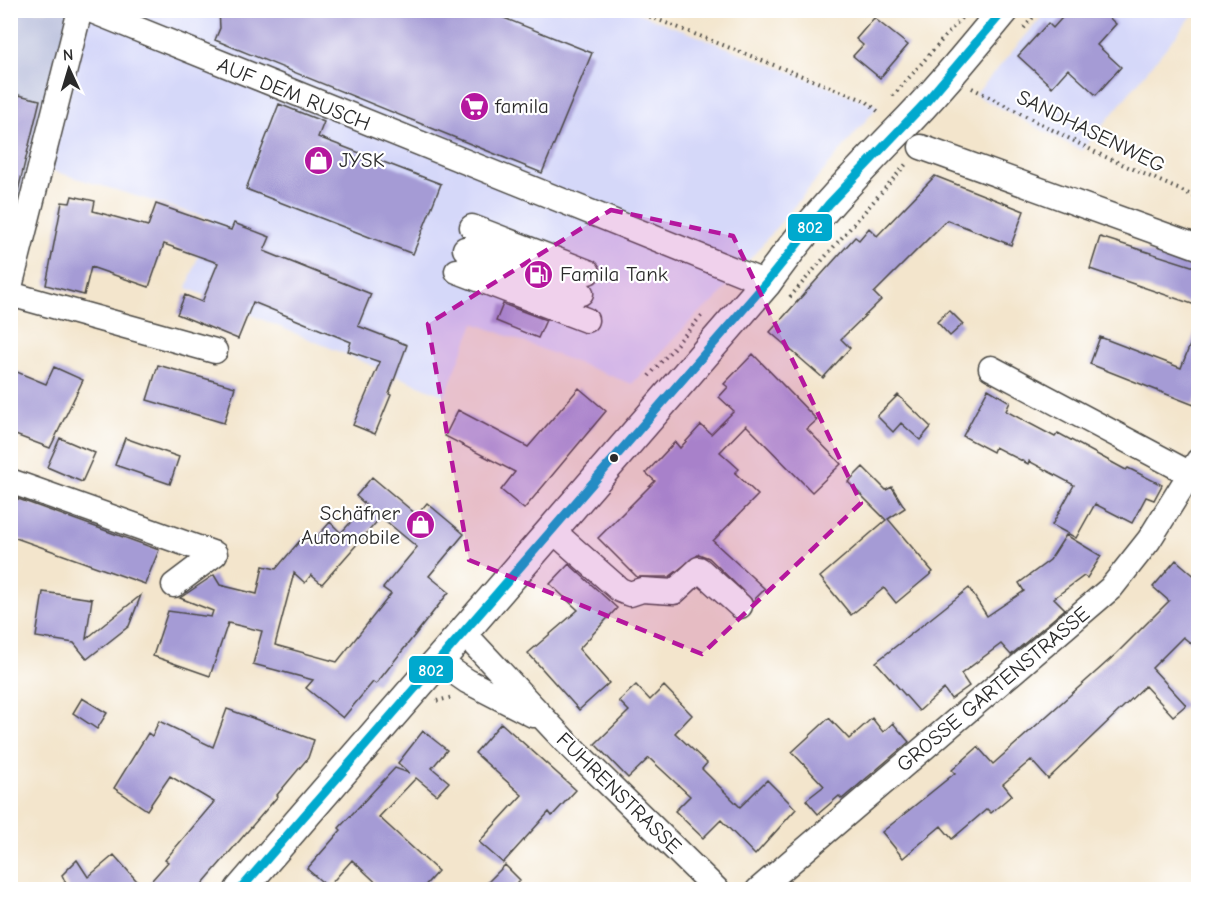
<svg xmlns="http://www.w3.org/2000/svg" width="1209" height="900" font-family="'Comic Neue',sans-serif">
<style>
.built{fill:#d5d8f9}
.industrial{fill:#bdc3de}
.building{fill:#a59bd5;fill-rule:evenodd}
.lines{fill:none;stroke-linecap:round;stroke-linejoin:round}
.minor-casing{stroke:#494743;stroke-width:27}
.major-casing{stroke:#494743;stroke-width:33}
.path{stroke:#494743;stroke-width:4;stroke-dasharray:1.5 4.5;stroke-linecap:butt}
.minor{stroke:#fff;stroke-width:24}
.major{stroke:#fff;stroke-width:30}
.bus-1-casing{stroke:#fff;stroke-width:14}
.bus-1{stroke:#00a9ce;stroke-width:9}
.marked{fill:#b5179e;fill-opacity:0.2;stroke:#b5179e;stroke-width:4.5;stroke-dasharray:12 8;stroke-linejoin:round}
.bus-dot{fill:#2b2b2b;stroke:#fff;stroke-width:2}
.labels{text-anchor:middle;stroke-width:4.5;stroke-linejoin:round;paint-order:stroke}
.street-label{font-size:21px;fill:#2b2b2b;stroke:#fff}
.poi-label{font-size:21px;fill:#2b2b2b;stroke:#fff;text-anchor:start}
.line-badge{stroke:#fff;stroke-width:2}
.badge-label{font-size:16px;text-anchor:middle;font-weight:bold;fill:#fff}
</style>
<rect width="100%" height="100%" fill="#fff"/>
<filter id="ink" filterUnits="userSpaceOnUse"><feTurbulence type="fractalNoise" baseFrequency=".0167" numOctaves="2"/><feDisplacementMap in="SourceGraphic" scale="12" xChannelSelector="R" yChannelSelector="G"/><feConvolveMatrix kernelMatrix="1 2 1 2 8 2 1 2 1" color-interpolation-filters="sRGB"/></filter>
<filter id="wash" filterUnits="userSpaceOnUse"><feTurbulence type="fractalNoise" baseFrequency=".008" numOctaves="4" result="noise"/><feDisplacementMap in="SourceGraphic" scale="24" xChannelSelector="R" yChannelSelector="G"/><feGaussianBlur stdDeviation="1.35" result="paint"/><feColorMatrix in="noise" values="0 0 0 0 0 0 0 0 0 0 0 0 0 0 0 0 0 1.4 0 .05"/><feComposite in="paint" operator="in"/></filter>
<g filter="url(#wash)">
<rect width="100%" height="100%" fill="#f3e5cc"/>
<!-- built -->
<path class="built" d="M80 11H633L878 106 714 302 697 314 632 384 474 323 445 396 187 288 211 219 40 167Z
M1047 11H1196L1082 151 975 95Z"/>
<!-- industrial -->
<path class="industrial" d="M11 11H80L24 216 11 218Z"/>
<g id="blocks">
<!-- building -->
<path class="building" d="M219 10H484L592 53 542 173 215 40 220 28Z
M1069 10H1101L1116 24 1097 45 1121 67 1096 95 1068 69 1052 87 1018 56 1048 23 1053 28Z
M874 18 908 45 880 78 853 56 863 45 856 39Z
M10 93 40 100 17 195 10 194Z
M279 104 324 122 318 137 441 184 413 254 246 189Z
M935 176 1024 211 1011 245 947 220 874 293 881 300 841 339 850 348 823 378 770 332 855 237 859 240 869 228 877 236Z
M72 196 95 201 93 211 148 226 156 204 231 230 234 223 270 237 264 251 371 294 358 326 407 345 389 394 391 395 375 434 353 425 380 362 348 351 351 342 253 302 238 339 177 314 185 295 202 302 218 263 164 244 149 287 91 267 84 295 46 285 62 202 70 203Z
M1100 237 1198 268V306L1090 269Z
M503 304 546 320 538 338 496 321Z
M949 310 963 324 950 336 937 322Z
M1197 327 1198 394 1194 405 1090 364 1100 337 1181 368Z
M753 354 817 420 807 429 841 464 812 492 746 425 720 452 739 469 735 473 758 495 713 541 765 589 753 601 709 558 699 554 669 577H637L598 538 655 481 646 473 675 442 680 448 701 425 711 434 734 411 719 397 728 387 724 384Z
M158 365 235 387 224 423 147 400Z
M54 367 83 380 50 448 10 433V369L46 384Z
M579 388 606 411 524 509 501 490 515 472 445 436 458 410 528 447Z
M988 389 1010 402 1006 411 1055 437 1058 433 1126 470 1128 468 1162 485 1154 500 1146 497 1132 523 1095 504 1076 538 1052 525 1074 485 1029 461 1028 464 995 447 993 452 963 436Z
M898 395 931 427 920 440 901 423 893 432 877 416Z
M60 438 95 453 82 482 47 467Z
M125 438 179 457 170 484 115 465Z
M863 467 886 490 892 487 905 508 888 519 933 572 896 603 884 588 851 615 820 577 886 520 848 482Z
M372 477 417 515 427 503 464 534 429 576 449 592 376 684 373 682 343 718 306 688 313 680 253 664 262 631 228 623 210 676 153 656 168 611 211 617 213 611 180 598 214 575 220 585 257 594 263 566 276 569 303 537 311 544 330 522 341 533 366 505 356 496ZM381 517 417 547 383 588 391 594 337 662 275 645 294 573 305 583 311 575 322 584Z
M10 496 159 550 145 584 10 536Z
M1066 535 1101 556 1087 578 1084 576 1054 598 1065 609 1011 655 1001 644 961 674 969 686 951 699 944 689 919 711 876 662 969 588 987 616 1024 591 1019 583 1050 560Z
M1176 560 1198 579V649L1183 637 1152 668 1186 705 1173 716 1145 686 1048 779 1031 760 1003 784 1012 795 991 813 987 809 952 839 941 826 903 858 882 832 955 773 952 770 978 747 993 764 1116 654 1169 601 1153 587Z
M569 564 617 608 579 649 609 683 579 710 528 653 578 610 550 584Z
M43 592 92 599 86 639 141 595 129 626 87 659 74 643 36 637Z
M636 685 650 700 664 686 692 715 675 733 707 763 702 769 740 807 767 780 796 809 755 855 721 820 703 838 675 811 690 796 649 758 628 778 595 744 629 711 619 701Z
M82 698 107 713 97 729 73 713Z
M227 709 314 740 308 758 277 795 278 796 197 890H69L62 875 77 860 88 877 114 855 144 889 168 862 165 860 214 802 170 776 147 810 114 788 148 733 152 736 159 721 213 747Z
M829 718 849 739 872 718 883 732 893 723 909 742 842 799 839 796 818 814 806 800 824 786 792 752Z
M501 723 576 790 552 816 549 812 503 863 479 842 522 795 475 753Z
M423 731 447 750 432 768 449 782 437 795 416 778 379 817 438 871 421 890H384L352 860 328 887 307 869 341 830 339 828 395 768 409 773 398 763Z
M505 865 520 880 510 890H480Z"/>
</g>
</g>
<g filter="url(#ink)">
<use href="#blocks" fill-opacity="0" stroke="#494743" stroke-width="1.5"/>
<g class="lines">
<defs>
<path id="minor" d="M90 10 766 283
M921 147 1198 247
M472 227 588 272
M465 249 581 293
M457 271 586 320
M10 287 80 10
M10 294 215 351
M991 368 1198 478
M10 481 215 554 174 585
M552 530 620 590 630 594 642 590 674 592 699 569 740 606
M462 631 564 740 717 890
M438 661 467 681 533 715
M758 890 1111 588 1149 540 1198 461"/>
<path id="major" d="M240 890 766 283C805 227 851 179 898 131 936 93 970 51 1004 10"/>
</defs>
<!-- minor casing -->
<use href="#minor" class="minor-casing"/>
<!-- major casing -->
<use href="#major" class="major-casing"/>
<!-- path -->
<path class="path" d="M633 10 866 101 881 114
M1024 28 1039 10
M972 88 1097 153 1198 198
M893 96 963 16
M790 297 907 163
M649 376 703 314
M437 701 453 697"/>
<!-- minor -->
<use href="#minor" class="minor"/>
<!-- major -->
<use href="#major" class="major"/>
<defs>
<path id="bus-1" d="M240 890 766 283 829 204 926 102 1004 10"/>
</defs>
<!-- bus-1 casing -->
<use href="#bus-1" class="bus-1-casing"/>
<!-- bus-1 -->
<use href="#bus-1" class="bus-1"/>
</g>
</g>
<!-- marked area -->
<path class="marked" d="M611 210 733 236 861 503 702 654 469 560 428 324Z"/>
<!-- icons -->
<defs>
<symbol id="supermarket-disc" viewBox="-11 -11 22 22"><circle r="9.5" fill="#b5179e" stroke="#fff"/><path d="M-6-5.5h2.5l.6 2H6L4.5 2H-2.5L-4.4-4H-6ZM-1.5 3.2a1.3 1.3 0 1 0 .1 0ZM3 3.2a1.3 1.3 0 1 0 .1 0Z" fill="#fff"/></symbol>
<symbol id="shop-disc" viewBox="-11 -11 22 22"><circle r="9.5" fill="#b5179e" stroke="#fff"/><path d="M-5-2.5h2.3a2.7 3.5 0 0 1 5.4 0H5L5.5 6h-11ZM-1.5-2.5h3a1.5 2.3 0 0 0-3 0Z" fill="#fff"/></symbol>
<symbol id="fuel-disc" viewBox="-11 -11 22 22"><circle r="9.5" fill="#b5179e" stroke="#fff"/><path d="M-5.5-6h7V0h2V4h1.3V-2.5L3-4.5l.8-.8L6-3V5H2.5V1h-1V6h-7ZM-4.2-4.7v3.2H.2V-4.7Z" fill="#fff"/></symbol>
</defs>
<g fill-rule="evenodd">
<use href="#supermarket-disc" x="458" y="90" width="33" height="33"/>
<use href="#shop-disc" x="302" y="144" width="33" height="33"/>
<use href="#fuel-disc" x="522" y="258" width="33" height="33"/>
<use href="#shop-disc" x="404" y="508" width="33" height="33"/>
</g>
<!-- markers -->
<circle class="bus-dot" cx="614" cy="458" r="5"/>
<g class="labels">
<!-- street labels -->
<g class="street-label">
<text transform="translate(294 94) rotate(22)" y="7">AUF DEM RUSCH</text>
<text transform="translate(1091 131) rotate(26)" y="7">SANDHASENWEG</text>
<text transform="translate(993 689) rotate(-40)" y="7">GROSSE GARTENSTRASSE</text>
<text transform="translate(619 793) rotate(44)" y="7">FUHRENSTRASSE</text>
</g>
<!-- poi labels -->
<g class="poi-label">
<text x="495" y="113">famila</text>
<text x="339" y="167">JYSK</text>
<text x="560" y="281">Famila Tank</text>
<text x="400" y="520" text-anchor="end">Schäfner<tspan x="400" dy="24">Automobile</tspan></text>
</g>
</g>
<g class="line-badge">
<rect x="787" y="213" width="46" height="29" rx="6" fill="#00a9ce"/>
<rect x="408" y="655" width="46" height="29" rx="6" fill="#00a9ce"/>
</g>
<g class="badge-label">
<text x="810" y="233">802</text>
<text x="431" y="676">802</text>
</g>
<!-- margin -->
<rect width="1209" height="900" fill="none" stroke="#fff" stroke-width="36"/>
<!-- north arrow -->
<g transform="translate(69 69) rotate(356)" stroke="#ffffff" stroke-width="4.5" paint-order="stroke">
<path d="M0-4.5L10 22L0 15L-10 22Z" fill="#2b2b2b"/>
<text y="-9" font-size="16" font-weight="bold" text-anchor="middle" fill="#2b2b2b">N</text>
</g>
</svg>
